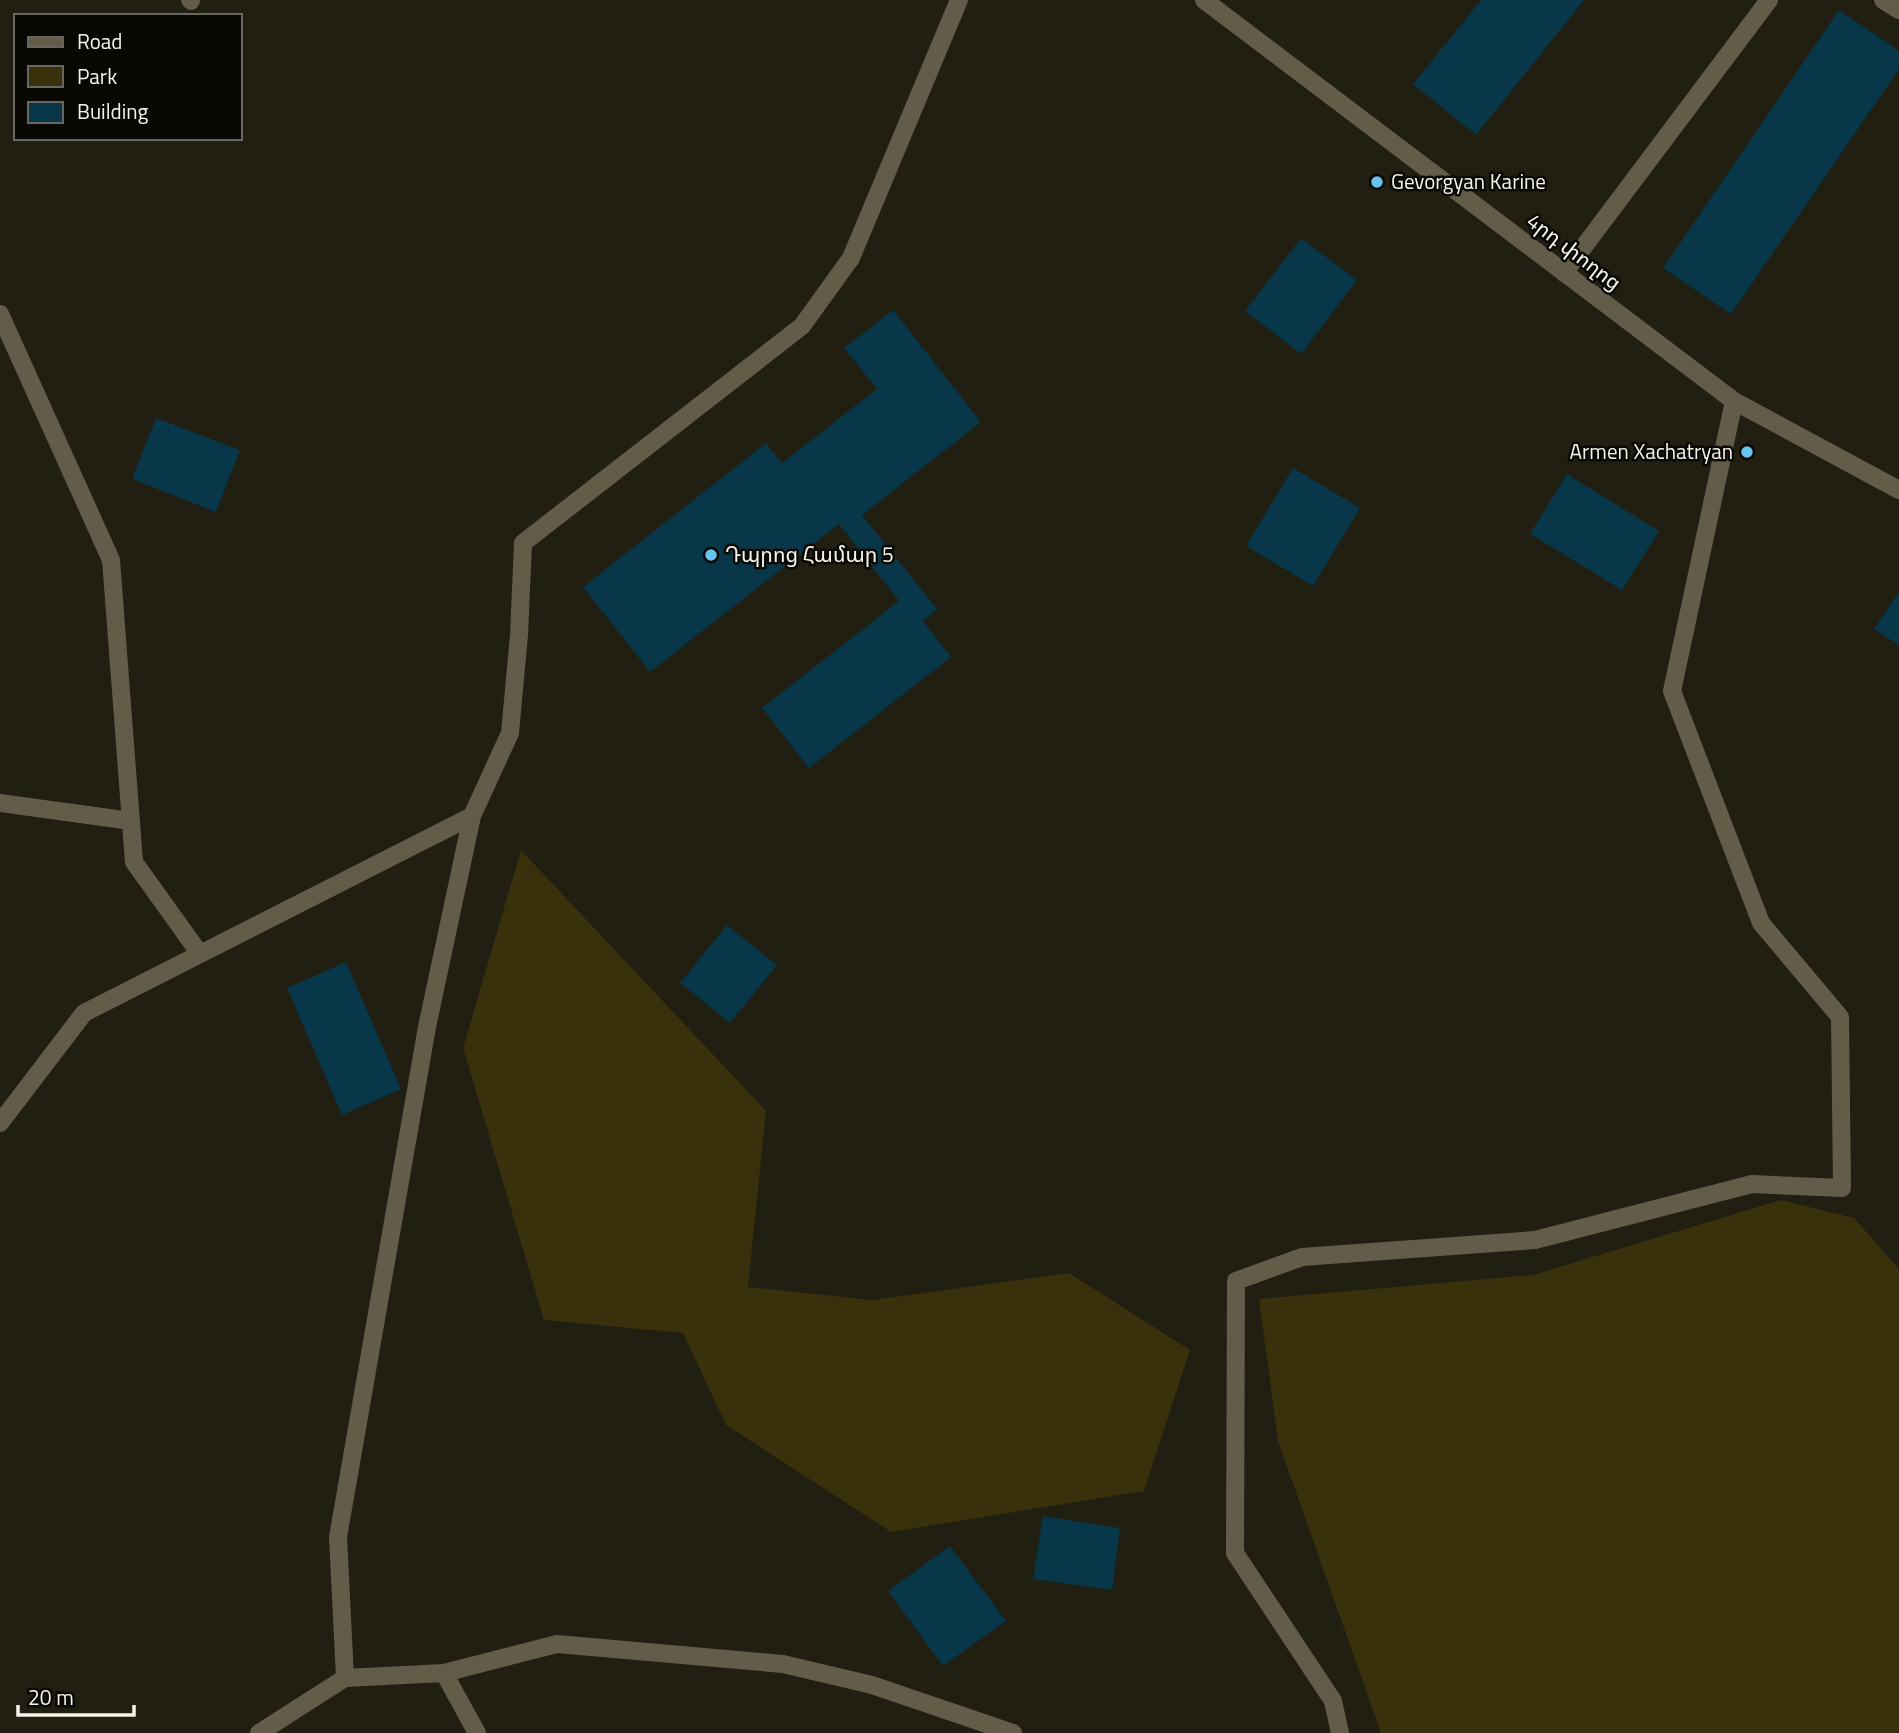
<svg xmlns="http://www.w3.org/2000/svg" width="1899" height="1733" font-family="'Titillium Web','Noto Sans Armenian',sans-serif">
<style>
.green{fill:#39300c}
.building{fill:#073749}
.lines{fill:none;stroke-linecap:round;stroke-linejoin:round}
.minor{stroke:#625c48;stroke-width:18}
.poi-dot{fill:#66c4ef;stroke:#090804;stroke-width:2.5}
.labels{text-anchor:middle;stroke-width:5;stroke-linejoin:round;paint-order:stroke}
.poi-label{font-size:21px;fill:#f5f3ea;stroke:#090804;text-anchor:start}
.street-label{font-size:21px;fill:#f5f3ea;stroke:#090804}
</style>
<rect width="100%" height="100%" fill="#211e12"/>
<!-- green -->
<path class="green" d="M521 850 766 1111 748 1287 872 1300 1069 1273 1190 1350 1144 1491 891 1532 726 1425 683 1333 544 1320 463 1048Z
M1781 1200 1854 1218 1899 1269V1733H1381L1278 1441 1259 1299 1533 1275Z"/>
<!-- building -->
<path class="building" d="M1481 0H1584L1476 135 1413 84Z
M1839 10 1899 51V69L1731 314 1663 268Z
M1301 238 1357 280 1301 354 1245 311Z
M893 310 981 422 862 515 937 609 923 621 951 657 809 768 762 708 899 601 839 524 650 672 583 587 766 443 782 463 877 389 844 348Z
M156 418 240 450 216 512 132 479Z
M1293 468 1360 508 1313 586 1246 546Z
M1567 474 1659 531 1622 590 1530 534Z
M1899 592V645L1874 629Z
M727 925 777 965 730 1023 680 983Z
M346 962 401 1089 342 1115 287 988Z
M1043 1516 1120 1528 1112 1590 1033 1579Z
M950 1546 1006 1621 943 1666 888 1591Z"/>
<g class="lines">
<!-- minor -->
<path class="minor" d="M190 0 191 1
M1204 0 1734 401 1899 490
M1883 0 1899 10
M1564 273 1769 0
M0 314 111 560 134 862 200 954
M0 803 131 821
M0 1123 84 1013 472 816
M444 1673 477 1733
M345 1678 338 1537 427 1027 472 816 510 733 519 635 523 543 802 326 851 258 959 0
M259 1733 345 1678 444 1673 557 1644 783 1664 872 1685 1013 1733
M1340 1733 1333 1701 1235 1553 1236 1281 1302 1257 1535 1240 1752 1184 1842 1188 1840 1017 1761 923 1672 691 1734 401"/>
</g>
<!-- markers -->
<g class="poi-dot">
<circle cx="1377" cy="182" r="7"/>
<circle cx="1747" cy="452" r="7"/>
<circle cx="711" cy="555" r="7"/>
</g>
<g class="labels">
<!-- poi labels -->
<g class="poi-label">
<text x="1391" y="189">Gevorgyan Karine</text>
<text x="1733" y="459" text-anchor="end">Armen Xachatryan</text>
<text x="725" y="562">Դպրոց Համար 5</text>
</g>
<!-- street labels -->
<g class="street-label">
<text transform="translate(1574 252) rotate(37)" y="7">4րդ փողոց</text>
</g>
</g>
<!-- legend -->
<rect x="14" y="14" width="228" height="126" fill="#090804" stroke="#676660" stroke-width="2"/>
<rect x="28" y="37" width="35" height="10" fill="#625c48" stroke="#676660" stroke-width="2"/>
<text x="77" y="49" font-size="21" fill="#f5f3ea">Road</text>
<rect x="28" y="66" width="35" height="21" fill="#39300c" stroke="#676660" stroke-width="2"/>
<text x="77" y="84" font-size="21" fill="#f5f3ea">Park</text>
<rect x="28" y="102" width="35" height="21" fill="#073749" stroke="#676660" stroke-width="2"/>
<text x="77" y="119" font-size="21" fill="#f5f3ea">Building</text>
<!-- scale -->
<path d="M18 1705v10h116v-10" fill="none" stroke="#f5f3ea" stroke-width="3.5"/>
<text x="28" y="1705" font-size="21" fill="#f5f3ea" stroke="#090804" stroke-width="5" paint-order="stroke">20 m</text>
</svg>
